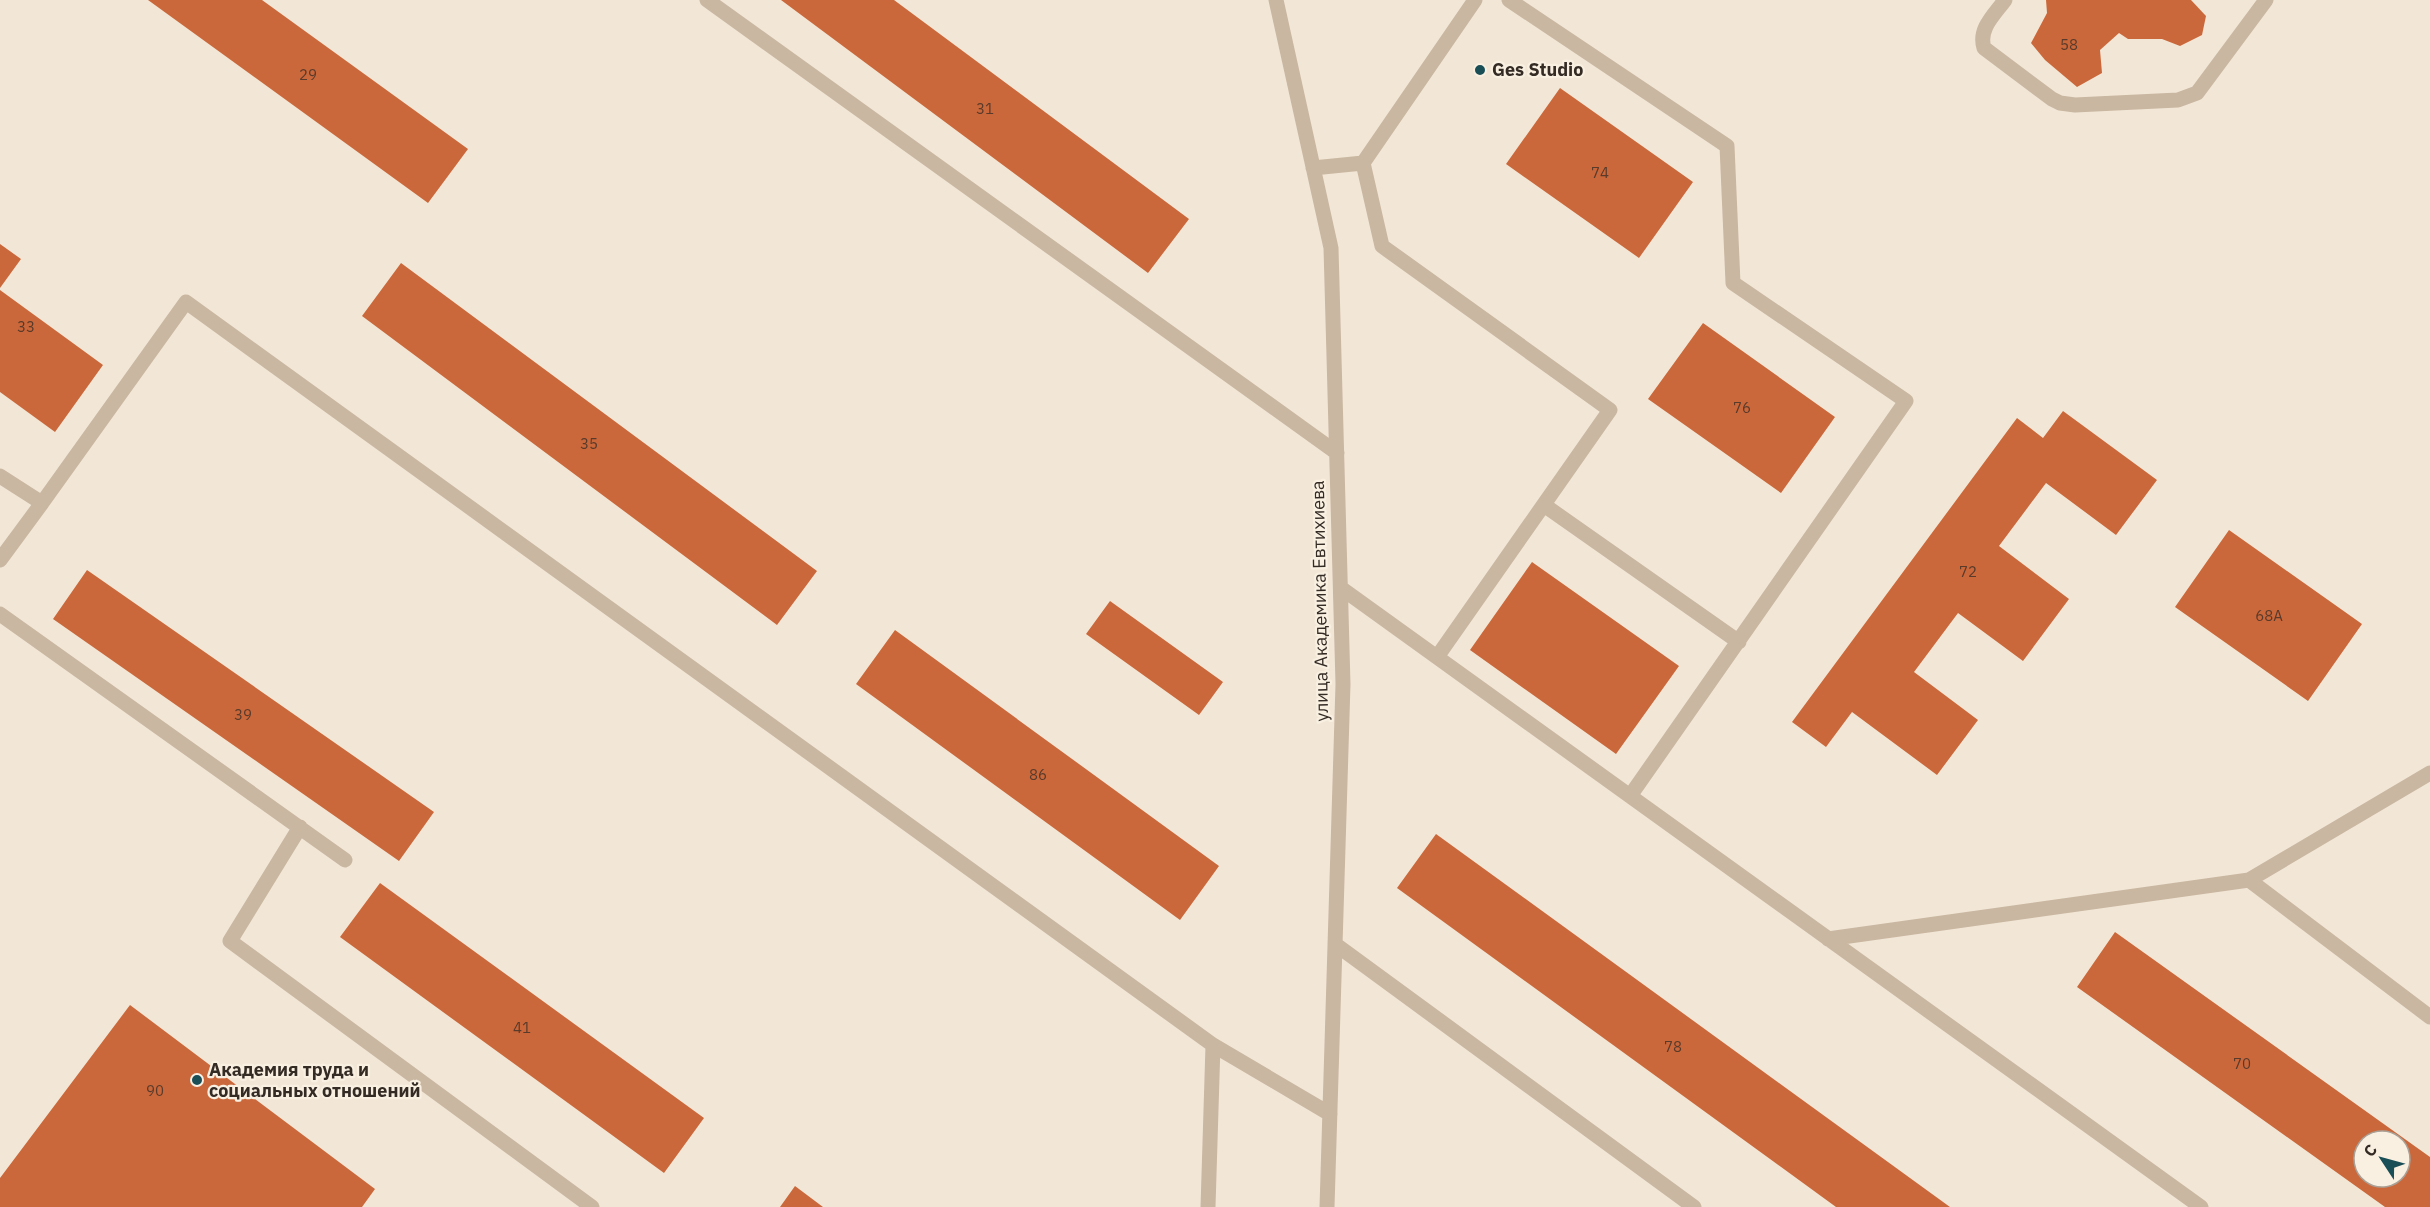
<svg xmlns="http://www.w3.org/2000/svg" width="2430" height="1207" font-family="'IBM Plex Sans',sans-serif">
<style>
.building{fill:#cb683b;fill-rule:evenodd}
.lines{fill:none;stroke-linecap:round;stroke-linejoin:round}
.minor{stroke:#cab7a2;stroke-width:15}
.poi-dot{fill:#194e56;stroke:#f9f0e2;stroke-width:2}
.labels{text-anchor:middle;stroke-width:4.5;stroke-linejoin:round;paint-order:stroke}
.number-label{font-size:15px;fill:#5a3a2a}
.poi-label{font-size:18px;font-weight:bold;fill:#342b25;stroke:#f9f0e2;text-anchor:start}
.street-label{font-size:18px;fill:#342b25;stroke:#f9f0e2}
</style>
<rect width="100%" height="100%" fill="#f2e7d6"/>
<!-- building -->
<path class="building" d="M148 0H262L468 149 428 203Z
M781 0H894L1189 219 1148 273Z
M2046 0H2191L2206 16 2202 35 2180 46 2162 39H2128L2119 33 2100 50 2102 73 2077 87 2045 60 2031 43 2047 13Z
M1560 88 1693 182 1639 258 1506 164Z
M0 244 21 259 0 288Z
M401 263 817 571 777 625 362 316Z
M0 290 103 365 55 432 0 392Z
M1703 323 1835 417 1781 493 1648 399Z
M2063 411 2157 480 2116 535 2046 483 1999 546 2069 599 2023 661 1958 613 1914 672 1978 720 1937 775 1852 712 1826 747 1792 722 2017 418 2043 438Z
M2229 530 2362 624 2308 701 2175 607Z
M1532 562 1679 666 1616 754 1470 650Z
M87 570 434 812 399 861 53 619Z
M1110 601 1223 682 1199 715 1086 634Z
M895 630 1219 866 1180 920 856 684Z
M1436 834 1950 1207H1836L1397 888Z
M380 883 704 1118 664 1173 340 937Z
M2115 932 2430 1157V1207H2385L2077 987ZM2364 1141H2400V1177H2364Z
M130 1005 375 1189 362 1207H0V1178Z
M795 1186 823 1207H780Z"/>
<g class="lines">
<!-- minor -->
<path class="minor" d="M707 0 1337 453
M1276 0 1331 248 1343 684 1327 1207
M1509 0 1727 146 1733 283 1906 401 1630 796
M2005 0C1994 15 1978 29 1984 48L2052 99 2060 103 2075 105 2178 100 2197 93 2266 0
M1313 168 1363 163
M0 476 42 503 0 560
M42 503 186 302 1213 1045 1330 1114
M1544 505 1739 642
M1341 588 2201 1207
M0 614 345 860
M1437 657 1610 410 1382 246 1363 163 1475 0
M300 827 230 941 592 1207
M2249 880 2430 1017
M1828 939 2249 880 2430 773
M1335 944 1694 1207
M1208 1207 1213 1045"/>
</g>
<!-- markers -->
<g class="poi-dot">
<circle cx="1480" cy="70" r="6"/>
<circle cx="197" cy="1080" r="6"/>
</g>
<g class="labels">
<!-- number labels -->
<g class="number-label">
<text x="2069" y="50">58</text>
<text x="308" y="80">29</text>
<text x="985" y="114">31</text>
<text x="1600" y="178">74</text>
<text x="26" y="332">33</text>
<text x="1742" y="413">76</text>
<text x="589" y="449">35</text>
<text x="1968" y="577">72</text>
<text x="2269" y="621">68А</text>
<text x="243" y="720">39</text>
<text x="1038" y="780">86</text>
<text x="522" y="1033">41</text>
<text x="1673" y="1052">78</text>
<text x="2242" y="1069">70</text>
<text x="155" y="1096">90</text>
</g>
<!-- poi labels -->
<g class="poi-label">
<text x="1492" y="76">Ges Studio</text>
<text x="209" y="1076">Академия труда и<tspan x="209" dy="21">социальных отношений</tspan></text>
</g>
<!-- street labels -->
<g class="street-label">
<text transform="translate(1320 601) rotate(-91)" y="6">улица Академика Евтихиева</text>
</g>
</g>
<!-- north arrow -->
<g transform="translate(2382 1159) rotate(306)"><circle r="28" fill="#f9f0e2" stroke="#aaa196" stroke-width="1.5"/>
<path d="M0-4.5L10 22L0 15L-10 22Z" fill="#194e56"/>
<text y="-9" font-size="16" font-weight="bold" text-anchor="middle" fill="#342b25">С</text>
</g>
</svg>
